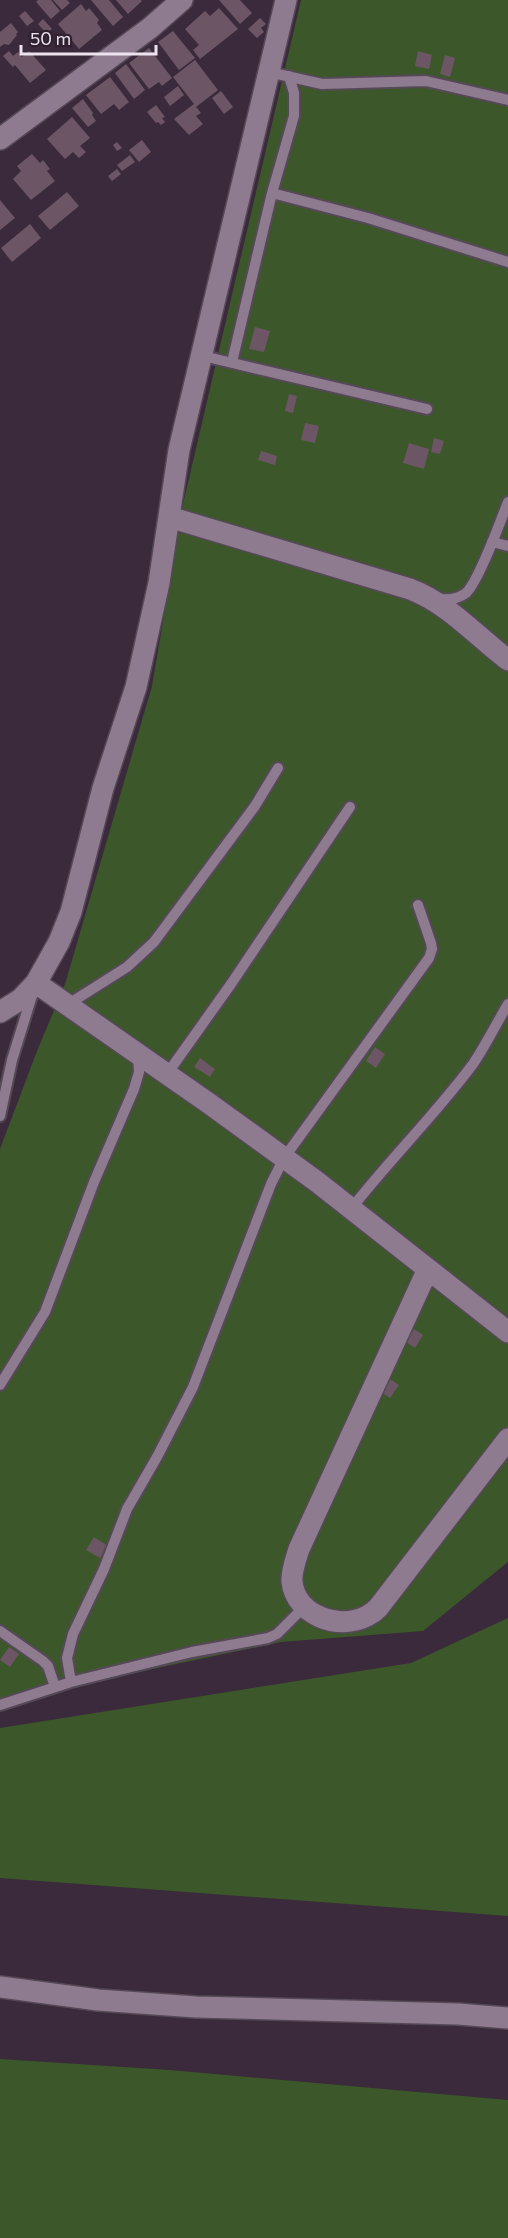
<svg xmlns="http://www.w3.org/2000/svg" width="508" height="2238" font-family="Commissioner,sans-serif">
<style>
.green{fill:#3c5729}
.building{fill:#6c5665}
.lines{fill:none;stroke-linecap:round;stroke-linejoin:round}
.lane-casing{stroke:#564957;stroke-width:14}
.street-casing{stroke:#564957;stroke-width:24}
.lane{stroke:#8e7b8f;stroke-width:10}
.street{stroke:#8e7b8f;stroke-width:21}
</style>
<rect width="100%" height="100%" fill="#3a2a3b"/>
<!-- green -->
<path class="green" d="M301 0H508V1562L423 1631 281 1642 0 1701V1149L37 1051 65 984 152 686 183 504Z
M508 1618V1916L0 1878V1728L411 1663Z
M0 2059 170 2070 508 2100V2238H0Z"/>
<!-- building -->
<path class="building" d="M38 0H51L60 11 51 19 36 2Z
M53 0H67L70 3 62 10Z
M91 0H109L123 17 113 26Z
M116 0H141L142 1 128 14Z
M219 0H240L252 13 240 24Z
M81 4 86 11 89 8 99 20 97 23 102 30 79 49 58 24Z
M219 8 238 29 200 59 193 50 199 45 185 29 205 11 210 16Z
M25 11 34 21 27 26 19 16Z
M260 18 266 24 261 28 264 32 257 38 248 29Z
M43 19 52 29 46 33 38 24Z
M11 23 18 32 16 34 17 35 9 45 4 44 0 47V32Z
M173 31 195 58 179 70 158 42Z
M149 48 172 78 162 86 159 82 149 89 129 63Z
M9 51 13 56 18 52 22 57 29 51 46 70 30 83 15 65 13 67 3 56Z
M418 51 432 55 429 69 415 66Z
M445 55 455 58 450 77 440 74Z
M195 60 218 90 196 107 201 113 196 116 203 124 189 135 174 119 194 104 173 77Z
M126 64 145 90 134 99 115 73Z
M110 77 129 102 119 110 114 104 101 114 86 95Z
M178 86 184 95 170 106 164 97Z
M221 91 233 107 224 114 212 98Z
M83 99 93 113 92 115 96 121 88 127 72 108Z
M156 105 165 117 162 118 165 122 161 125 158 122 156 123 147 112Z
M72 117 90 138 80 146 86 152 79 158 73 152 65 159 47 139Z
M142 140 151 152 139 162 129 150Z
M117 142 122 148 117 151 113 145Z
M32 154 40 163 43 160 50 169 47 171 55 181 31 200 13 179 21 171 17 166Z
M130 155 135 162 122 171 117 165Z
M117 169 121 174 112 181 108 176Z
M67 192 79 206 50 230 38 216Z
M0 200 15 218 0 230Z
M30 224 41 238 12 262 1 248Z
M255 327 270 331 264 352 249 349Z
M289 394 297 396 293 413 285 411Z
M305 423 319 426 315 443 301 440Z
M434 438 444 441 440 454 431 452Z
M409 443 429 449 424 469 403 463Z
M261 451 277 456 275 465 258 460Z
M375 1047 385 1054 376 1068 366 1061Z
M200 1058 215 1069 210 1077 194 1067Z
M414 1329 423 1335 415 1348 406 1342Z
M387 1377 399 1385 390 1398 378 1390Z
M94 1537 108 1546 100 1558 86 1550Z
M9 1647 19 1654 10 1667 0 1660Z"/>
<g class="lines">
<defs>
<path id="lane" d="M269 72 322 84 426 81 508 100
M272 193 368 218 508 262
M203 356 427 409
M232 362 272 193 294 116V93L289 76
M492 542 508 546
M439 599C448 600 458 599 466 593 479 581 500 522 508 502
M67 1005 127 967 154 942 255 806 278 768
M167 1074 231 984 350 807
M0 1116 12 1060 34 989
M351 1209C390 1159 435 1115 473 1064 486 1045 496 1024 508 1004
M0 1385 45 1312 94 1182 134 1089 139 1072 138 1054
M0 1631 43 1661 48 1666 55 1687
M71 1682 67 1658 73 1634 104 1569 127 1509 157 1457 193 1387 271 1184 284 1158 429 958 432 949 431 943 418 905
M0 1705 71 1682 192 1652 268 1638 277 1634 304 1607"/>
<path id="street" d="M0 139 150 28 182 0
M169 517 410 589C449 604 475 635 508 660
M36 983 207 1102 316 1181 508 1332
M0 1012 21 999 36 983 59 942 71 912 103 788 136 687 159 583 179 450 286 0
M428 1269 299 1549C296 1559 291 1571 292 1582 296 1615 338 1631 367 1616 371 1614 375 1611 378 1608L508 1439
M0 1987 98 2000 196 2007 458 2014 508 2018"/>
</defs>
<!-- lane casing -->
<use href="#lane" class="lane-casing"/>
<!-- street casing -->
<use href="#street" class="street-casing"/>
<!-- lane -->
<use href="#lane" class="lane"/>
<!-- street -->
<use href="#street" class="street"/>
</g>
<!-- scale -->
<path d="M21 45v9h135v-9" fill="none" stroke="#ede3ee" stroke-width="3"/>
<text x="30" y="45" font-size="18" fill="#ede3ee" stroke="#302131" stroke-width="4.5" paint-order="stroke">50 m</text>
</svg>
